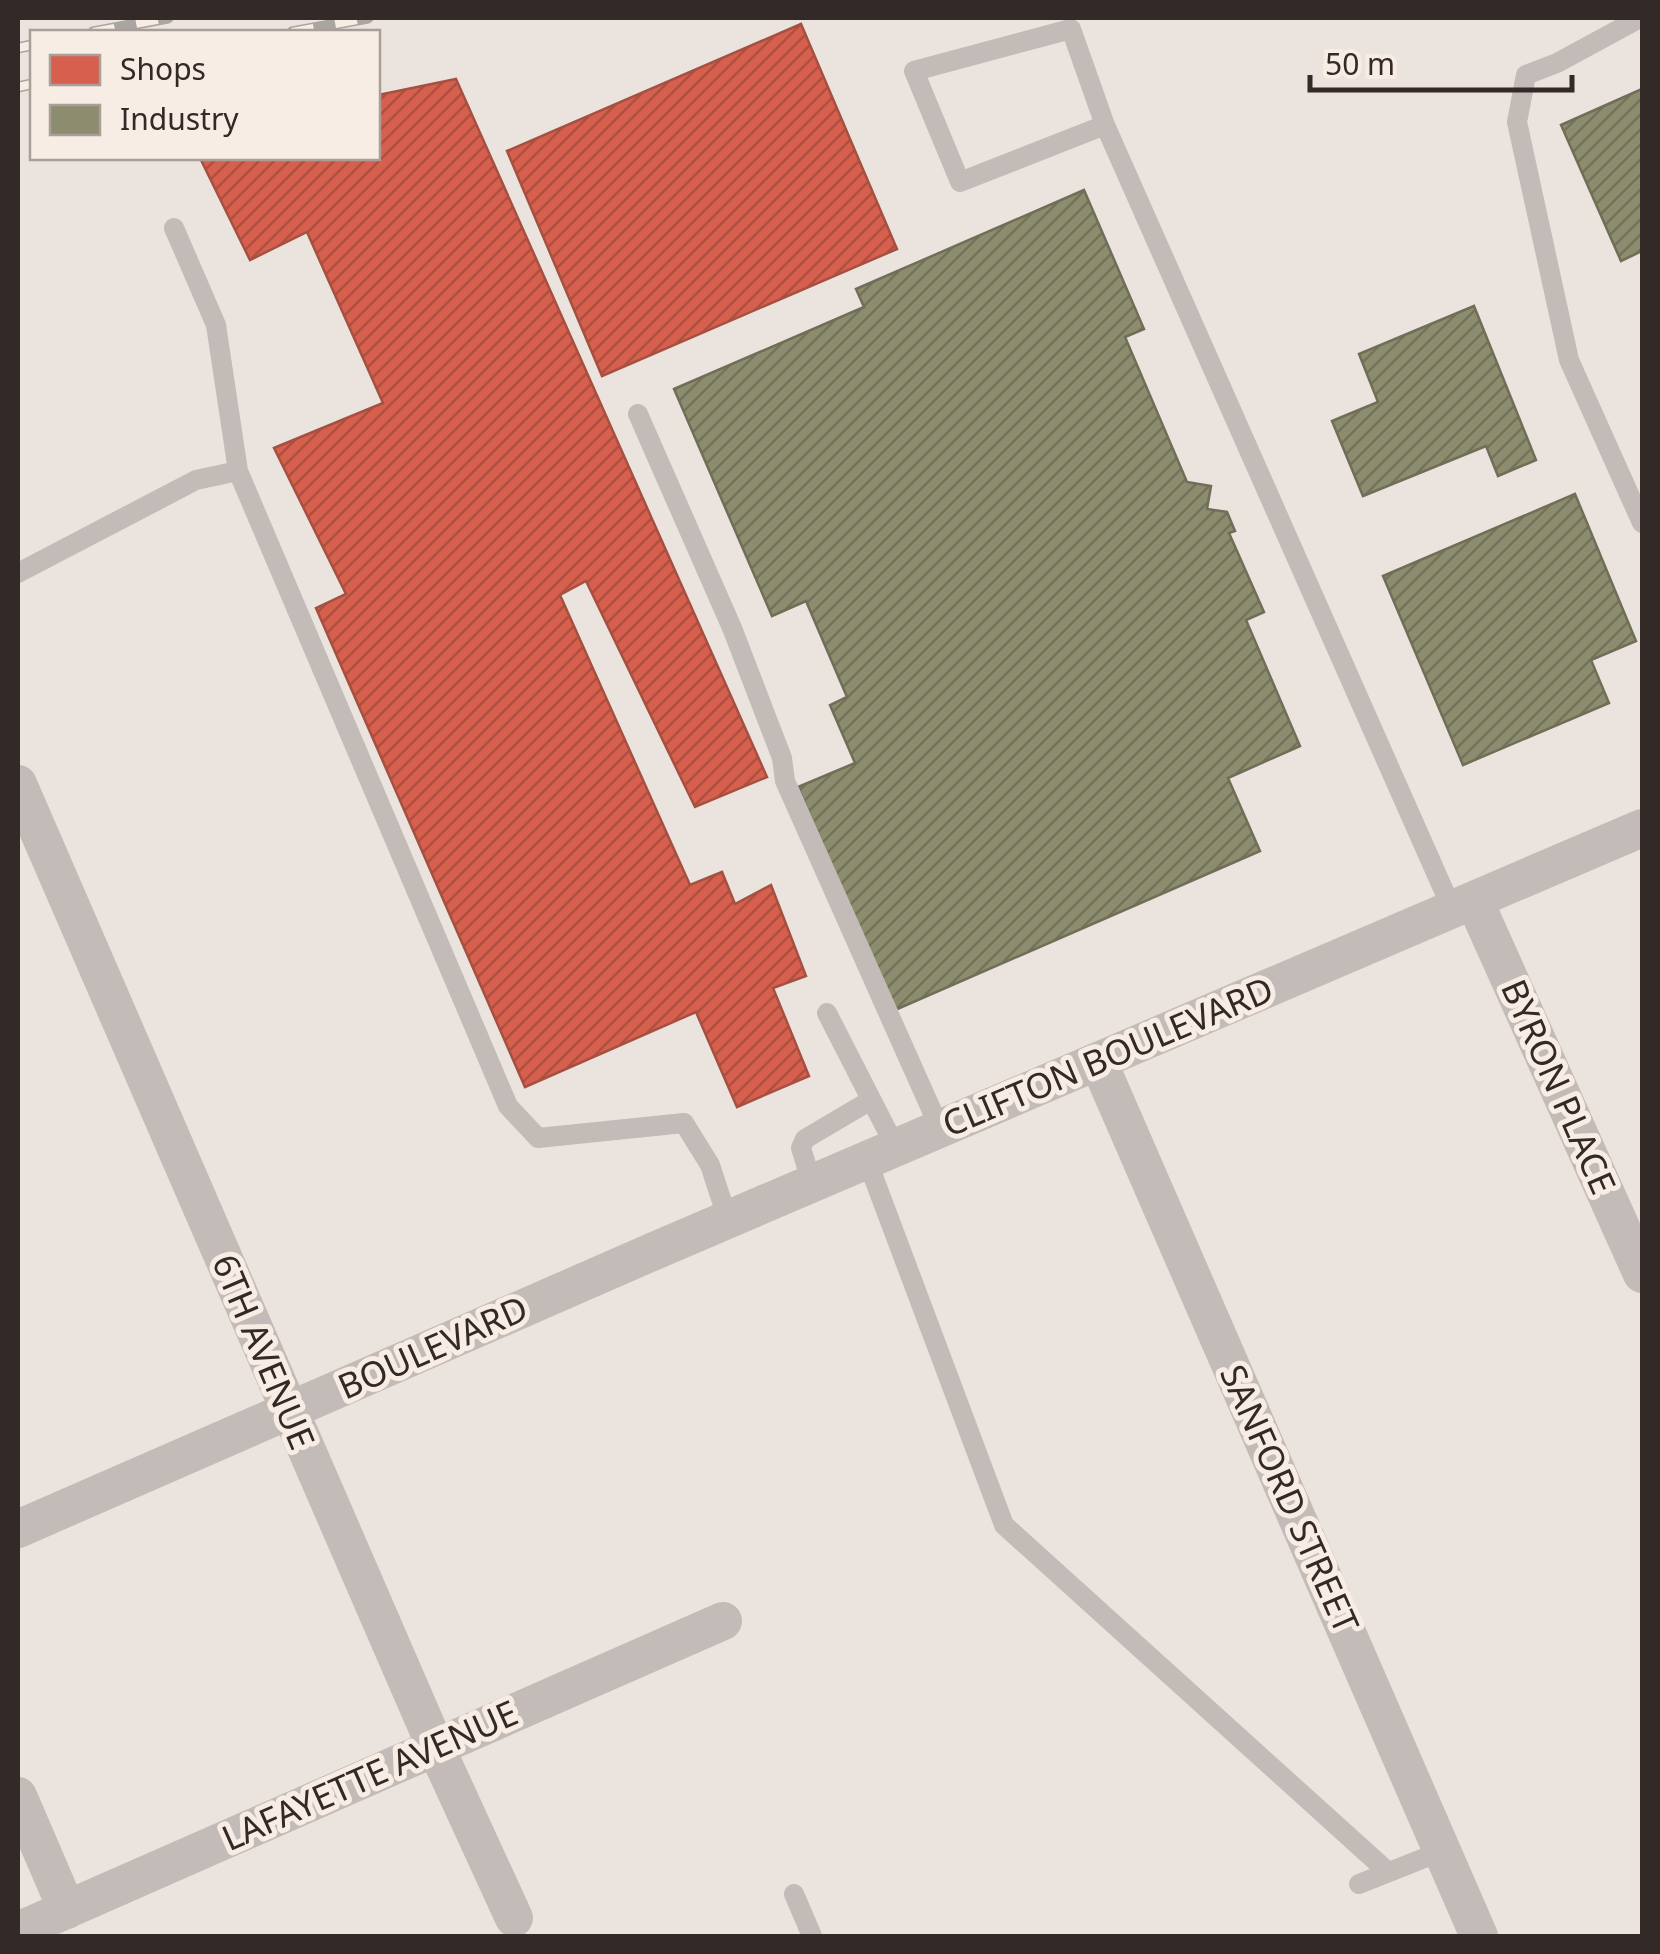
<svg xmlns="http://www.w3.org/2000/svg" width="1660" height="1954" font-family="'Noto Sans',sans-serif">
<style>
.shops{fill:url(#shops-hatch);stroke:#a55041;stroke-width:2.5}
.industry{fill:url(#industry-hatch);stroke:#716e58;stroke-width:2.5}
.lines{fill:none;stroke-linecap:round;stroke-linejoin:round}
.lane{stroke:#c3bbb7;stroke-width:20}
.street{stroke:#c3bbb7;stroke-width:38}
.rail-casing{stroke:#aba5a1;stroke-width:11}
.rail{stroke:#f8ede4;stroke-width:8;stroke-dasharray:22;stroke-linecap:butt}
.labels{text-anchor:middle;stroke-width:10;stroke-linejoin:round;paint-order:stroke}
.street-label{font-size:35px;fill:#332926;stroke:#f8ede4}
</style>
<defs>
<pattern id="shops-hatch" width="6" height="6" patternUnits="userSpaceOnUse" patternTransform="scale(2.5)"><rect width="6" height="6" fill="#d6604d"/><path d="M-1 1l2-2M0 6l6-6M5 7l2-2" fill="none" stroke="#ae4f40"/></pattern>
<pattern id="industry-hatch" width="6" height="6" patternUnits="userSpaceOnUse" patternTransform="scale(2.5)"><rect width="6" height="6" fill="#8c8c6e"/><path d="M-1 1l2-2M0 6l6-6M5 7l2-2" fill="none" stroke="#73725a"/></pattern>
</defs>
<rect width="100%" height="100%" fill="#eae3de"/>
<!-- shops -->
<path class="shops" d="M801 24 897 249 602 376 507 151Z
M456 79 767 777 695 807 586 581 560 595 690 885 722 872 735 904 771 885 806 976 773 988 809 1076 737 1107 696 1012 525 1087 316 608 346 594 274 448 383 403 307 232 250 260 200 158H378V95Z"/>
<!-- industry -->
<path class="industry" d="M1642 89V251L1621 261 1561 125Z
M1084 190 1144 329 1125 337 1187 482 1211 486 1207 509 1227 512 1235 531 1229 533 1264 612 1246 620 1300 746 1228 778 1260 851 895 1010 798 787 855 763 830 705 847 697 806 601 772 616 674 389 864 307 856 289Z
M1474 306 1536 460 1498 476 1486 446 1363 496 1332 421 1378 402 1359 354Z
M1575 494 1636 641 1591 660 1609 703 1463 765 1383 576Z"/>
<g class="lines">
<!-- lane -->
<path class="lane" d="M1640 18 1557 63 1526 75 1517 122 1569 360 1642 523
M1105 125 1071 29 914 71 960 182 1105 125 1452 909
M174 228 216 325 238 471 508 1106 538 1138 684 1123 710 1165 728 1220
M638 414 732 628 782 758 785 781 940 1129
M18 573 196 480 238 471
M827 1013 896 1148
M867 1160 1004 1525 1388 1872
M812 1184 801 1148 805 1139 871 1100
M1359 1884 1442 1851
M794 1894 812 1936"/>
<!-- street -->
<path class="street" d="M18 784 436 1748 514 1918
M1474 900 1642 1274
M1098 1061 1479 1936
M18 1529 652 1252 1642 828
M18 1796 67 1910
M18 1931 723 1621"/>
<defs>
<path id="rail" d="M93 32 168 18
M292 32 368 18
M18 48 32 45
M18 87 32 84"/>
</defs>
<!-- rail casing -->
<use href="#rail" class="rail-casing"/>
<!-- rail -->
<use href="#rail" class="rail"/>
</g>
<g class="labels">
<!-- street labels -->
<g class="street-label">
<text transform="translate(1108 1057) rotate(-23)" y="12">CLIFTON BOULEVARD</text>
<text transform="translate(1558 1087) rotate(66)" y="12">BYRON PLACE</text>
<text transform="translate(433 1348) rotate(-24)" y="12">BOULEVARD</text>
<text transform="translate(263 1352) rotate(67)" y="12">6TH AVENUE</text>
<text transform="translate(1289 1499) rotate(66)" y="12">SANFORD STREET</text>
<text transform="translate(370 1776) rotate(-24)" y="12">LAFAYETTE AVENUE</text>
</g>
</g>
<!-- border -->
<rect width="1660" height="1954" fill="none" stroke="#332926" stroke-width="40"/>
<!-- legend -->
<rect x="30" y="30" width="350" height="130" fill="#f8ede4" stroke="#a99f98" stroke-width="2.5"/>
<rect x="50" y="55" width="50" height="30" fill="#d6604d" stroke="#a99f98" stroke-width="2.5"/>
<text x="120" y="80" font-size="30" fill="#332926">Shops</text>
<rect x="50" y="105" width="50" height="30" fill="#8c8c6e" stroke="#a99f98" stroke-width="2.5"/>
<text x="120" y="130" font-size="30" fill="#332926">Industry</text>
<!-- scale -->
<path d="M1310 75v15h262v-15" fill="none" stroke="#332926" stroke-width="5"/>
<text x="1325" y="75" font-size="30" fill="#332926" stroke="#f8ede4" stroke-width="8" paint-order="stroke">50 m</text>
</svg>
